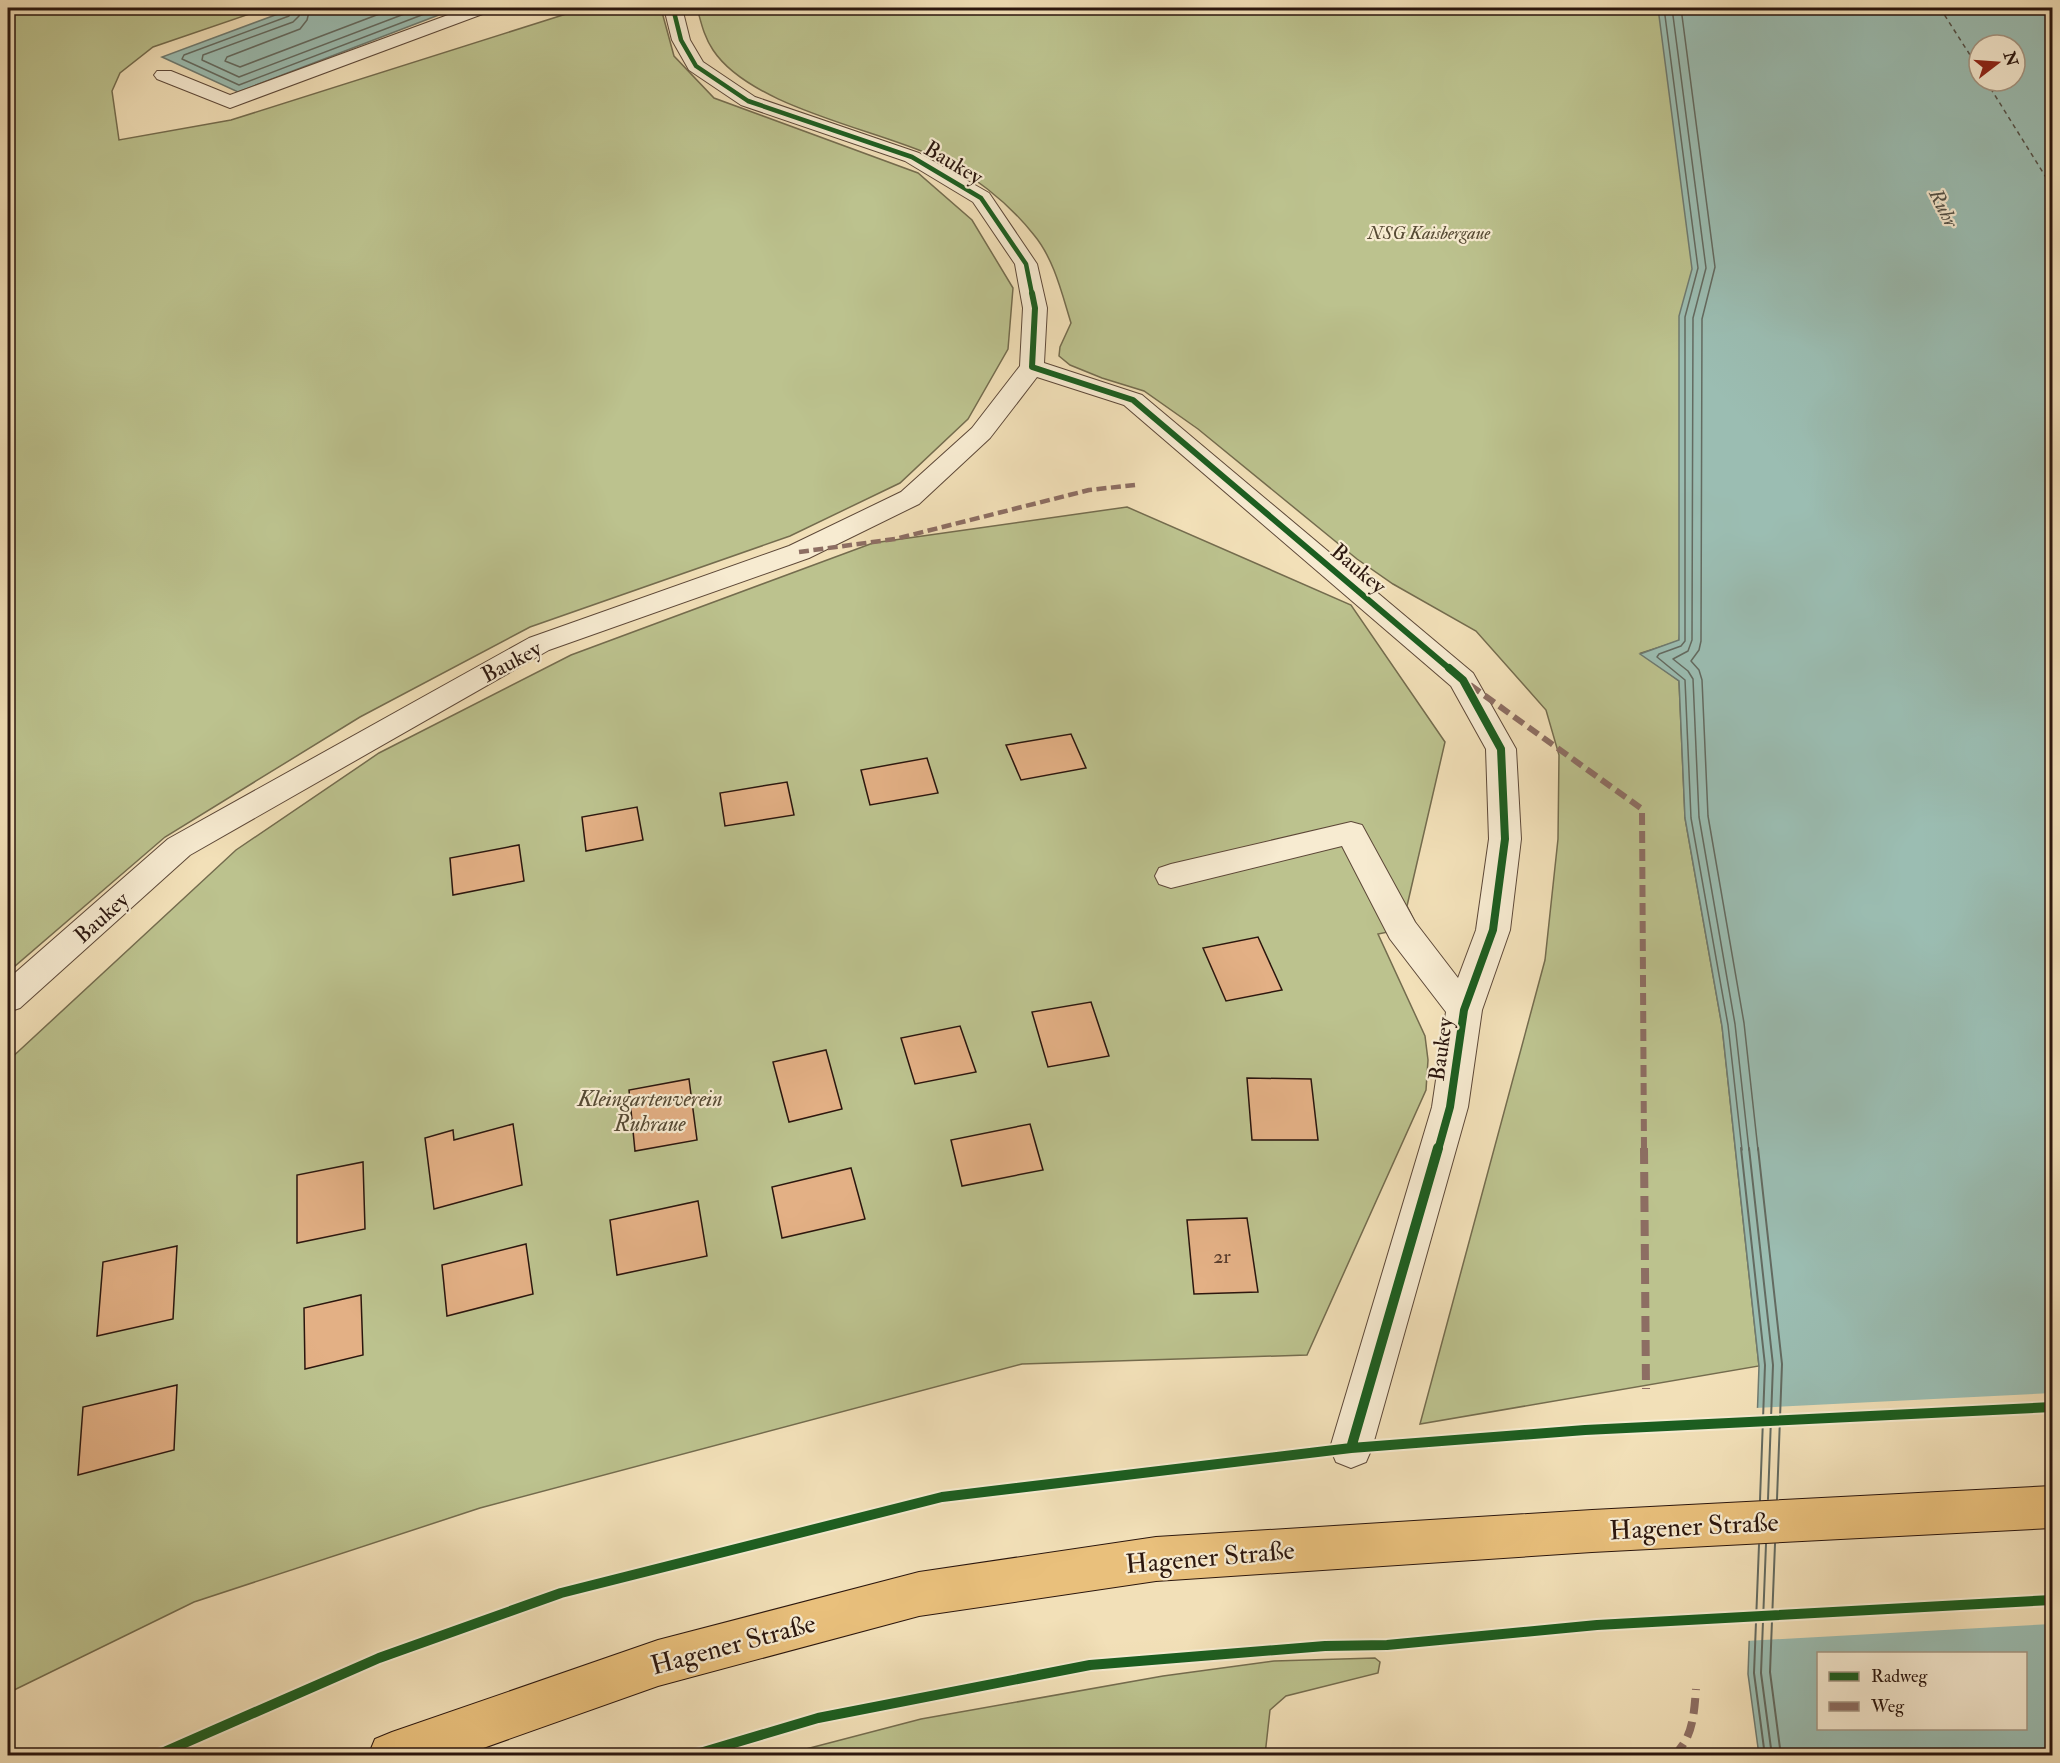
<svg xmlns="http://www.w3.org/2000/svg" width="2060" height="1763" font-family="'IM FELL Double Pica',serif">
<style>
.green{fill:#bcc28e;stroke:#746c4e;stroke-width:1.5}
.water{fill:#9bbdb2;stroke:#6e7a70;stroke-width:1.5;fill-rule:evenodd}
.pier{fill:#f2e0b8}
.lines{fill:none;stroke-linecap:round;stroke-linejoin:round}
.shore-far1{stroke:#636a60;stroke-width:1.5}
.shore{stroke:#636a60;stroke-width:2}
.ferry{stroke:#525047;stroke-width:1.5;stroke-dasharray:4.5 4;stroke-linecap:butt}
.building{fill:#e3b085;stroke:#2b160e;stroke-width:1.5}
.minor-casing{stroke:#5d4838;stroke-width:2}
.major-casing{stroke:#2b160e;stroke-width:2}
.minor{fill:#f7ebd1;fill-rule:evenodd}
.major{fill:#e9c07c;fill-rule:evenodd}
.quiet-far2{stroke:#8d6e63;stroke-width:4.5;stroke-dasharray:10 4.5;stroke-linecap:butt}
.quiet-far1{stroke:#8d6e63;stroke-width:6;stroke-dasharray:12 6;stroke-linecap:butt}
.quiet{stroke:#8d6e63;stroke-width:8;stroke-dasharray:16 8;stroke-linecap:butt}
.cycleway-far3-casing{stroke:#f7ebd1;stroke-width:7}
.cycleway-far2-casing{stroke:#f7ebd1;stroke-width:9}
.cycleway-far1-casing{stroke:#f7ebd1;stroke-width:11}
.cycleway-casing{stroke:#f7ebd1;stroke-width:14}
.cycleway-far3{stroke:#1b5e20;stroke-width:4.5}
.cycleway-far2{stroke:#1b5e20;stroke-width:6}
.cycleway-far1{stroke:#1b5e20;stroke-width:8}
.cycleway{stroke:#1b5e20;stroke-width:10}
.labels{text-anchor:middle;stroke-width:4.5;stroke-linejoin:round;paint-order:stroke}
.far-park-label{font-size:18px;font-style:italic;fill:#564a34;stroke:#f7ebd1}
.far-water-label{font-size:20px;font-style:italic;fill:#525047;stroke:#f7ebd1}
.number-label{font-size:20px;fill:#593c2c}
.street-label{font-size:22px;fill:#2b160e;stroke:#f7ebd1}
.park-label{font-size:22px;font-style:italic;fill:#564a34;stroke:#f7ebd1}
.near-street-label{font-size:27px;fill:#2b160e;stroke:#f7ebd1}
</style>
<rect width="100%" height="100%" fill="#f2e0b8"/>
<filter id="stains"><feTurbulence type="fractalNoise" baseFrequency=".00333" numOctaves="4"/><feColorMatrix values="0 0 0 0 .2 0 0 0 0 .09 0 0 0 0 .02 0 0 0 .5 -.17"/></filter>
<radialGradient id="worn" r=".72"><stop offset=".6" stop-color="#630" stop-opacity="0"/><stop offset="1" stop-color="#630" stop-opacity=".3"/></radialGradient>
<!-- green -->
<path class="green" d="M8 8H267L153 47 120 73 112 91 119 140 231 120 585 8H652L662 12 674 56 714 98 918 173 972 220 1013 288 1008 349 968 419 900 483 790 536 530 627 360 717 165 837 8 972Z
M697 8H1740L1679 641 1641 653 1679 681 1685 818 1722 1026 1759 1366 1420 1424 1545 960 1558 839 1559 755 1546 710 1476 631 1393 584 1357 559 1198 429 1144 391 1102 378 1070 365 1059 356 1060 347 1071 323C1062 294 1054 259 1034 235 1008 202 970 172 931 155 870 128 750 106 713 50 704 37 701 22 697 8Z
M1127 507 1351 605 1445 742 1407 906 1417 926 1378 934 1425 1036 1428 1060 1426 1090 1307 1355 1022 1364 480 1508 194 1602 8 1693V1061L236 850 379 753 571 655 873 543Z
M1375 1658 1380 1662 1378 1673 1286 1696 1270 1710 1265 1755H783L921 1719 1163 1676 1274 1661Z"/>
<!-- water -->
<path class="water" d="M294 8H457L238 92 162 57Z
M1658 8H2052V1755H1759L1748 1674 1759 1366 1722 1026 1685 818 1679 681 1640 654 1679 640V316L1692 269ZM1979 45H2015V81H1979ZM1818 1654H2026V1728H1818Z"/>
<!-- pier -->
<path class="pier" d="M2052 1393V1624L1746 1641 1755 1408Z"/>
<g class="lines">
<!-- shore-far1 -->
<path class="shore-far1" d="M293 8 289 16 184 55 182 59 239 85 440 8
M301 8 299 16 293 22 203 55 202 60 239 77 420 8
M310 8 307 20 300 29 227 57 225 61 240 67 395 8
M1664 8 1698 268 1685 317V641L1681 646 1659 654 1657 657 1685 680 1691 818 1728 1025 1742 1150
M1672 8 1706 268 1693 318 1692 640 1688 651 1673 659 1688 671 1693 679 1699 817 1735 1024 1749 1150
M1681 8 1715 267 1702 319 1701 641 1699 650 1691 661 1699 670 1702 680 1708 816 1744 1023 1758 1150"/>
<!-- shore -->
<path class="shore" d="M1741 1148 1765 1365 1760 1500
M1749 1148 1773 1365 1768 1499
M1758 1148 1782 1364 1777 1499
M1766 1544 1761 1673 1772 1756
M1775 1544 1770 1672 1781 1756
M1759 1545 1754 1673 1765 1756"/>
<!-- ferry -->
<path class="ferry" d="M1940 8 1979 69
M1986 81 2052 187"/>
</g>
<!-- building -->
<path class="building" d="M1071 734 1086 768 1021 780 1006 745Z
M927 758 938 793 870 805 861 770Z
M787 782 794 815 725 826 720 793Z
M637 807 643 840 586 851 582 817Z
M519 845 524 881 453 895 450 858Z
M1258 937 1282 990 1226 1001 1203 948Z
M1091 1002 1109 1056 1048 1067 1032 1012Z
M960 1026 976 1072 915 1084 901 1038Z
M826 1050 842 1109 789 1122 773 1062Z
M1247 1078 1311 1079 1318 1140H1252Z
M689 1079 697 1140 635 1151 629 1090Z
M513 1124 522 1185 434 1209 425 1138 453 1130 454 1140Z
M1030 1124 1043 1170 962 1186 951 1140Z
M363 1162 365 1229 297 1243V1175Z
M851 1168 865 1219 782 1238 772 1187Z
M698 1201 707 1256 617 1275 610 1220Z
M1247 1218 1258 1292 1194 1294 1187 1220Z
M526 1244 533 1294 447 1316 442 1265Z
M177 1246 173 1319 97 1336 103 1262Z
M361 1295 363 1355 305 1369 304 1308Z
M177 1385 174 1450 78 1475 83 1407Z"/>
<g class="lines">
<defs>
<path id="minor" d="M467 8H491L488 12 230 108 157 79 154 75 157 71H171L230 95Z
M664 8H682L690 40 703 62 755 97 919 153 989 193 1037 264 1047 308 1044 363 1142 395 1473 673 1516 749 1521 839 1510 930 1482 1010 1468 1107 1372 1448 1366 1462 1351 1468 1336 1462 1330 1448 1432 1107 1446 1012 1390 939 1342 846 1171 888 1159 884 1155 876 1159 868 1171 864 1351 822 1362 825 1415 922 1458 978 1476 930 1489 839 1486 749 1451 686 1124 405 1037 377 990 438 919 504 809 558 549 650 190 855 20 1008 8 1012V979L168 839 529 638 789 546 901 492 972 428 1020 366 1023 308 1015 264 973 202 905 161 741 105 689 70 672 40Z"/>
<path id="major" d="M2052 1486V1528L1592 1552 1156 1581 919 1616 658 1686 461 1756H368L375 1739 392 1732 658 1640 919 1572 1156 1537 1592 1510Z"/>
</defs>
<!-- minor casing -->
<use href="#minor" class="minor-casing"/>
<!-- major casing -->
<use href="#major" class="major-casing"/>
<!-- minor -->
<use href="#minor" class="minor"/>
<!-- major -->
<use href="#major" class="major"/>
<!-- quiet-far2 -->
<path class="quiet-far2" d="M799 552 895 539 1089 490 1135 485"/>
<!-- quiet-far1 -->
<path class="quiet-far1" d="M1470 685 1642 809 1644 1150"/>
<!-- quiet -->
<path class="quiet" d="M1644 1148 1646 1389
M1673 1756C1693 1739 1694 1714 1696 1689"/>
<defs>
<path id="cycleway-far3" d="M673 8 681 40 696 66 748 101 912 157 981 198 1026 264 1032 294"/>
<path id="cycleway-far2" d="M1032 293 1035 308 1032 367 1133 400 1451 670"/>
<path id="cycleway-far1" d="M1438 1150 1450 1107 1464 1010 1493 930 1505 839 1501 749 1463 680 1449 668"/>
<path id="cycleway" d="M1351 1448 1438 1148
M155 1756 379 1658 561 1593 942 1497 1351 1448 1585 1430 2052 1407
M690 1756 818 1718 1090 1665 1325 1646 1387 1645 1597 1625 2052 1600"/>
</defs>
<!-- cycleway-far3 casing -->
<use href="#cycleway-far3" class="cycleway-far3-casing"/>
<!-- cycleway-far2 casing -->
<use href="#cycleway-far2" class="cycleway-far2-casing"/>
<!-- cycleway-far1 casing -->
<use href="#cycleway-far1" class="cycleway-far1-casing"/>
<!-- cycleway casing -->
<use href="#cycleway" class="cycleway-casing"/>
<!-- cycleway-far3 -->
<use href="#cycleway-far3" class="cycleway-far3"/>
<!-- cycleway-far2 -->
<use href="#cycleway-far2" class="cycleway-far2"/>
<!-- cycleway-far1 -->
<use href="#cycleway-far1" class="cycleway-far1"/>
<!-- cycleway -->
<use href="#cycleway" class="cycleway"/>
</g>
<g class="labels">
<!-- far-park labels -->
<g class="far-park-label">
<text x="1429" y="239">NSG Kaisbergaue</text>
</g>
<!-- far-water labels -->
<g class="far-water-label">
<text transform="translate(1944 208) rotate(63)" y="7">Ruhr</text>
</g>
<!-- number labels -->
<g class="number-label">
<text x="1222" y="1263">2r</text>
</g>
<!-- street labels -->
<g class="street-label">
<text transform="translate(954 162) rotate(31)" y="8">Baukey</text>
<text transform="translate(1359 568) rotate(40)" y="8">Baukey</text>
<text transform="translate(511 661) rotate(-28)" y="8">Baukey</text>
<text transform="translate(101 917) rotate(-42)" y="8">Baukey</text>
<text transform="translate(1440 1049) rotate(-82)" y="8">Baukey</text>
</g>
<!-- park labels -->
<g class="park-label">
<text x="650" y="1106">Kleingartenverein<tspan x="650" dy="25">Ruhraue</tspan></text>
</g>
<!-- near-street labels -->
<g class="near-street-label">
<text transform="translate(1694 1526) rotate(-3)" y="9">Hagener Straße</text>
<text transform="translate(1210 1557) rotate(-5)" y="9">Hagener Straße</text>
<text transform="translate(733 1644) rotate(-15)" y="9">Hagener Straße</text>
</g>
</g>
<!-- margin -->
<rect width="2060" height="1763" fill="none" stroke="#f2e0b8" stroke-width="30"/>
<rect x="9" y="9" width="2042" height="1745" fill="none" stroke="#2b160e" stroke-width="3"/>
<rect x="15" y="15" width="2030" height="1733" fill="none" stroke="#2b160e" stroke-width="1.5"/>
<!-- legend -->
<rect x="1817" y="1652" width="210" height="78" fill="#f7ebd1" stroke="#a59683" stroke-width="1.5"/>
<rect x="1829" y="1672" width="30" height="9" fill="#1b5e20" stroke="#a59683" stroke-width="1.5"/>
<text x="1871" y="1682" font-size="18" fill="#2b160e">Radweg</text>
<rect x="1829" y="1702" width="30" height="9" fill="#8d6e63" stroke="#a59683" stroke-width="1.5"/>
<text x="1871" y="1712" font-size="18" fill="#2b160e">Weg</text>
<!-- north arrow -->
<g transform="translate(1997 63) rotate(73)"><circle r="28" fill="#f7ebd1" stroke="#a59683" stroke-width="1.5"/>
<path d="M0-4.5L10 22L0 15L-10 22Z" fill="#8f2418"/>
<text y="-9" font-size="16" font-weight="bold" text-anchor="middle" fill="#2b160e">N</text>
</g>
<rect width="100%" height="100%" filter="url(#stains)"/>
<rect width="100%" height="100%" fill="url(#worn)"/>
</svg>
